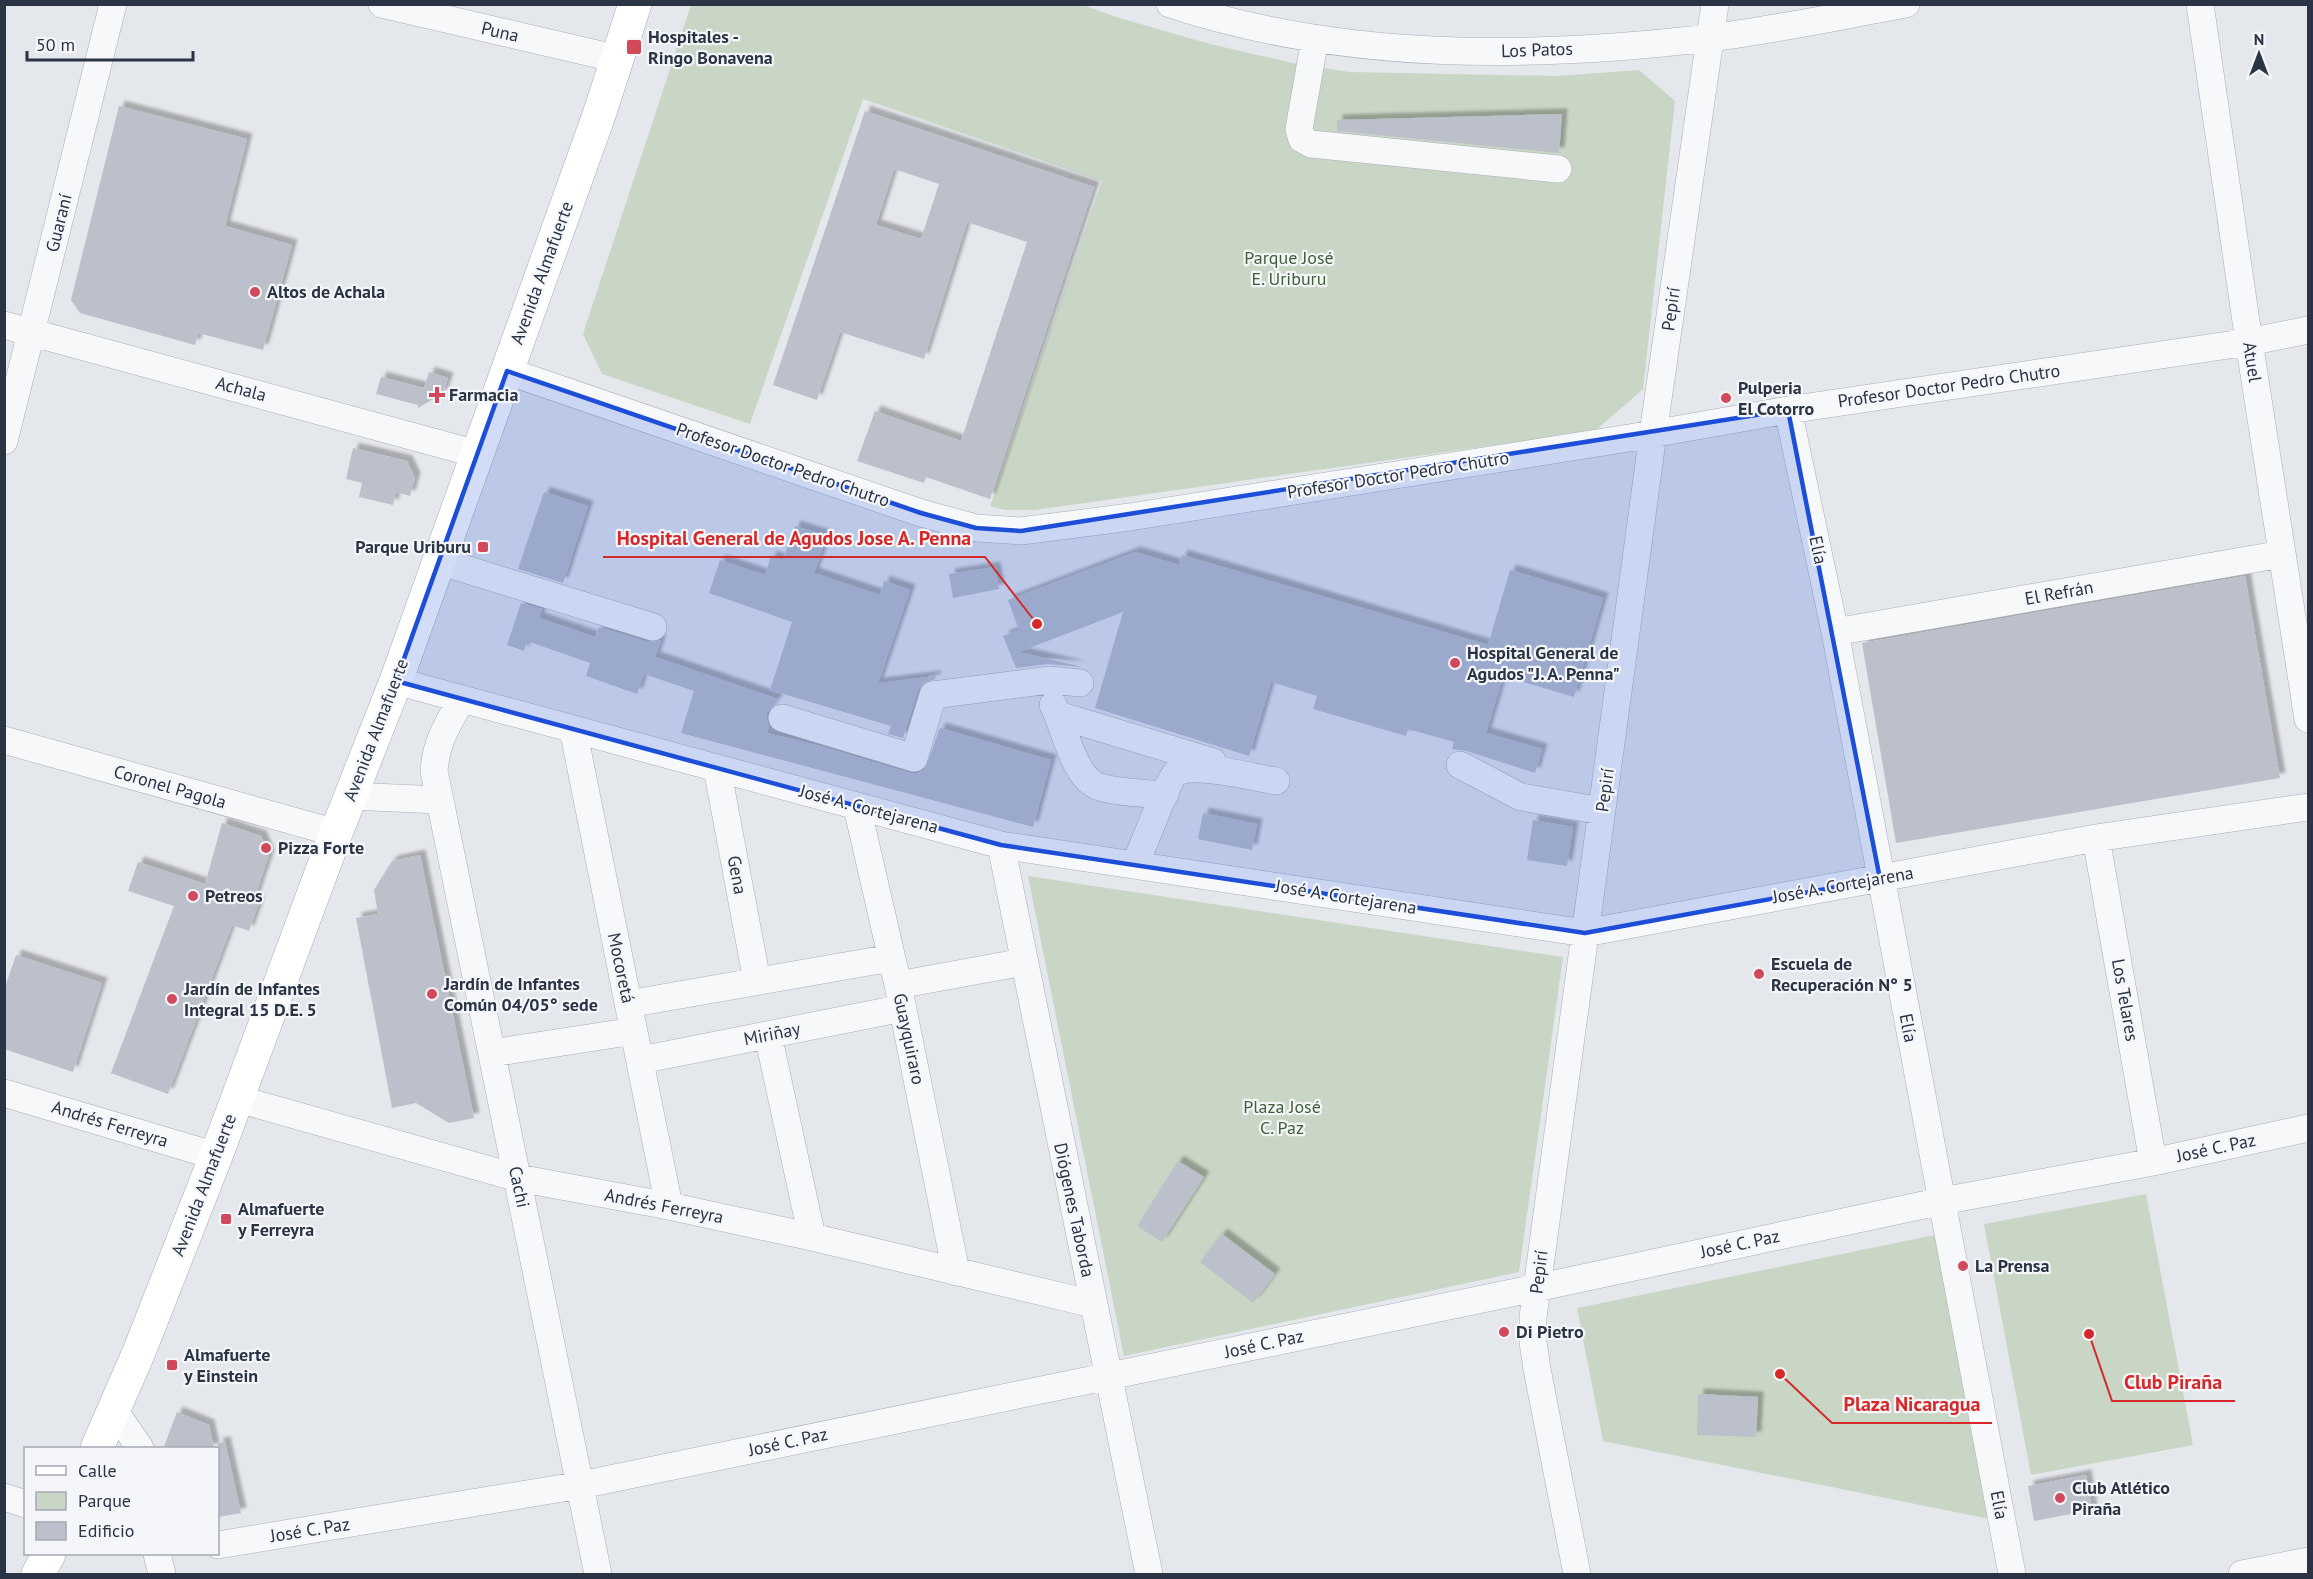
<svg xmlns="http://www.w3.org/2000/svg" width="2313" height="1579" font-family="'PT Sans',sans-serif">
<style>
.green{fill:#c9d6c5}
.building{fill:#bbc0ca;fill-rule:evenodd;filter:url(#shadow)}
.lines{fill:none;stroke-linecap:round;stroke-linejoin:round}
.minor-casing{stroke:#a9aeb7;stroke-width:28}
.major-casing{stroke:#a3abb8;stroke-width:34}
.minor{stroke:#f7f8fa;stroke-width:27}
.major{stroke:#fff;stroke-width:33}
.marked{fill:#1d4ed8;fill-opacity:0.2;stroke:#1d4ed8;stroke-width:4.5;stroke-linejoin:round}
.poi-dot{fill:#d1495b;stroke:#f4f6f9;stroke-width:2}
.labels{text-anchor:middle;stroke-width:4.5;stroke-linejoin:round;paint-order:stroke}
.street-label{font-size:18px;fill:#2b3445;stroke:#f4f6f9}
.poi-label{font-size:18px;font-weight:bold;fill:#2b3445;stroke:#f4f6f9;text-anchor:start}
.park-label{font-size:18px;fill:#3f6138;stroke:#f4f6f9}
.leader{fill:none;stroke:#d62828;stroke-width:2}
.callout-dot{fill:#d62828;stroke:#f4f6f9;stroke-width:2}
.callout-label{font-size:20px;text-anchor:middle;font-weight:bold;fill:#d62828;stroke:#f4f6f9;stroke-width:4.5;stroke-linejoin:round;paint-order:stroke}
</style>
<defs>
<filter id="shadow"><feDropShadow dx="5.5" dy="-5.5" stdDeviation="1.5" flood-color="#0004"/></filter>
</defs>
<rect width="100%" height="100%" fill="#e4e7ec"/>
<!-- green -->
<path class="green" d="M691 5H1083L1116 17 1210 44 1293 63 1349 72 1558 76 1639 70 1675 101 1643 389 1595 431 1035 510H1005L990 506 1102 181 863 99 750 424 602 374 583 334Z
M1028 876 1563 957 1519 1272 1124 1356Z
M2146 1194 2193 1445 2031 1475 1984 1224Z
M1950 1232 1990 1519 1603 1441 1577 1308Z"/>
<!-- building -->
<path class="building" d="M119 106 247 139 225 226 292 245 263 350 198 333 195 345 80 313 71 300Z
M865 111 1094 187 990 499 926 477 924 483 857 461 875 411 961 441 1027 242 967 222 924 359 840 332 817 400 773 385ZM894 169 939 184 921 239 876 225Z
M1562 114 1559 153 1337 131V120Z
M429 372 448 378 443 393 418 408V405L376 394 381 377 424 388Z
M353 448 407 461 415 478 410 496 396 492 393 505 359 497 362 483 346 479Z
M544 492 588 506 563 583 518 569Z
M795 526 827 536 814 573 880 595 884 581 910 590 878 683 936 676 935 679 923 683 918 690 903 738 888 734 891 726 770 690 792 622 709 593 720 560 765 575 771 556 783 560Z
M1135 552 1179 565 1182 555 1488 645 1510 570 1603 598 1574 697 1503 676 1486 733 1542 749 1535 773 1467 751 1452 749 1454 742 1408 729 1406 736 1313 709 1317 696 1271 682 1249 756 1095 708 1123 612 1019 652 1082 667 1048 664 1016 668 1003 636 1019 630 1008 600Z
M995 567 999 589 953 598 949 574Z
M2245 576 2280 778 1896 843 1862 643Z
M521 603 542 609 539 618 595 637 599 627 648 642 661 640 655 657 778 699 767 713V721L769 726 767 733 820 746 910 773H918L925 769 940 728 1051 760 1033 827 681 733 694 691 644 674 637 694 586 676 590 663 527 641 524 651 507 645Z
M1203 813 1257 824 1252 850 1198 839Z
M1533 820 1573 827 1567 866 1527 860Z
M222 823 261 836 269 855 254 900 259 902 249 931 232 925 168 1094 111 1073 174 906 128 891 138 862 205 884Z
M420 855 474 1118 449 1123 416 1103 392 1108 356 918 378 914 374 890 392 861Z
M16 955 102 983 73 1072 4 1049V990Z
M1178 1161 1204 1177 1162 1242 1137 1226Z
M1222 1234 1275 1274 1253 1303 1200 1262Z
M1698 1394 1758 1397 1756 1437 1697 1435Z
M177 1412 209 1425 214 1449H163Z
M225 1442 241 1513 218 1517V1443Z
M2086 1475 2092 1510 2034 1521 2028 1486Z"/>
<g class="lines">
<defs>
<path id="minor" d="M382 4 618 59
M1170 4C1343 61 1530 59 1709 38 1775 30 1840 16 1906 4
M2200 4 2249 342 2308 719
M1315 39 1299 129 1302 139 1311 144 1558 169
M4 325 477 454
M507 371 921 513 976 528 1021 531 1045 528 1130 517 1629 438 1788 410 2249 342 2308 330
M1788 410 1835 632 2012 1574
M4 441 113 4
M439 561 653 627
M1835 632 2282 554
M396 681 1001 845 1585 933 2096 838 2308 807
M462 699C448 724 436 741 434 771L598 1574
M1053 705C1065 728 1074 780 1100 787 1120 793 1144 793 1165 795
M1058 715 1213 762
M782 718 914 758 933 695 1050 680 1080 683
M573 729 669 1206
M4 740 336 833
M1460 765 1521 797 1602 811
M717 768 757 981
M350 796 440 800
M857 807 898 985 956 1272
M2096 838 2153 1162
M1001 845C1048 1088 1101 1331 1149 1574
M1135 865C1141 851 1169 778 1176 773 1194 761 1254 778 1276 781
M898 985 1023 962
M628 1004 891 958
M768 1035 812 1237
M492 1053 634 1031
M641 1060 903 1008
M4 1093 216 1156
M238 1099 518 1178 669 1206 812 1237 1093 1304
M114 1410 140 1448
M4 1497 26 1504
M218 1545 581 1485 1536 1288 1942 1201 2153 1162 2308 1128
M157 1554 162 1574
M1577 1574 1537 1369 1533 1342V1317L1653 434 1715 4
M2242 1574 2308 1561"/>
<path id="major" d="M97 1448 139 1352 216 1156 336 833 396 681 599 115 635 4
M38 1574 49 1554"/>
</defs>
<!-- minor casing -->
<use href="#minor" class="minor-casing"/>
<!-- major casing -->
<use href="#major" class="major-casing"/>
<!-- minor -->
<use href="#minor" class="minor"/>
<!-- major -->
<use href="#major" class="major"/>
</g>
<!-- marked area -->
<path class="marked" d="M507 371 921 513 976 528 1021 531 1788 410 1880 879 1585 933 1001 845 396 681Z"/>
<!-- markers -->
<g class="poi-dot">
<rect x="626" y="39" width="16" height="16" rx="3"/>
<circle cx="255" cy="292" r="6"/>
<path d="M434 386h6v6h6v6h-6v6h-6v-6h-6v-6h6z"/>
<circle cx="1726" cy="398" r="6"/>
<rect x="477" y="541" width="12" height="12" rx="3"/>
<circle cx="1455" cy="663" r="6"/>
<circle cx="266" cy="848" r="6"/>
<circle cx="193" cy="896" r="6"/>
<circle cx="1759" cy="974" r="6"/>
<circle cx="432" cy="994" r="6"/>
<circle cx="172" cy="999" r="6"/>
<rect x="220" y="1213" width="12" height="12" rx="3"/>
<circle cx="1963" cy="1266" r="6"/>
<circle cx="1504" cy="1332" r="6"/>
<rect x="166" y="1359" width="12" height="12" rx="3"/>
<circle cx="2060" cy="1498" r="6"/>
</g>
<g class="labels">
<!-- street labels -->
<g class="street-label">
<text transform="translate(500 32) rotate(13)" y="6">Puna</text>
<text transform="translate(1537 50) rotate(-2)" y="6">Los Patos</text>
<text transform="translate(59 223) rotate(-76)" y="6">Guaraní</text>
<text transform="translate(542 273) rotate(-70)" y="6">Avenida Almafuerte</text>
<text transform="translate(1671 309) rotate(-82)" y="6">Pepirí</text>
<text transform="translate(2252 362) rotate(81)" y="6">Atuel</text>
<text transform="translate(1949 386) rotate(-8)" y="6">Profesor Doctor Pedro Chutro</text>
<text transform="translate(241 389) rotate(15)" y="6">Achala</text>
<text transform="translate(783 465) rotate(19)" y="6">Profesor Doctor Pedro Chutro</text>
<text transform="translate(1398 475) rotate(-9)" y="6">Profesor Doctor Pedro Chutro</text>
<text transform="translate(1818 550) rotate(78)" y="6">Elía</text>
<text transform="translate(2059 593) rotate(-10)" y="6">El Refrán</text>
<text transform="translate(376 730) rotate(-69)" y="6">Avenida Almafuerte</text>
<text transform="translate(170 787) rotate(16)" y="6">Coronel Pagola</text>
<text transform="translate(1605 790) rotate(-82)" y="6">Pepirí</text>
<text transform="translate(869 809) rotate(15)" y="6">José A. Cortejarena</text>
<text transform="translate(737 875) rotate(79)" y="6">Gena</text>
<text transform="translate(1843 885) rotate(-10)" y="6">José A. Cortejarena</text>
<text transform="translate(1346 897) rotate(9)" y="6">José A. Cortejarena</text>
<text transform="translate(621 968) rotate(78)" y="6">Mocoretá</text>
<text transform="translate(2125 1000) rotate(80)" y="6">Los Telares</text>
<text transform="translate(1908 1028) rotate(79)" y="6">Elía</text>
<text transform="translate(772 1034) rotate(-11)" y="6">Miriñay</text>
<text transform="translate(909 1039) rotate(78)" y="6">Guayquiraro</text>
<text transform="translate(110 1124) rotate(17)" y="6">Andrés Ferreyra</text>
<text transform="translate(2216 1148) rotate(-12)" y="6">José C. Paz</text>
<text transform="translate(204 1185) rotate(-69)" y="6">Avenida Almafuerte</text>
<text transform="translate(519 1187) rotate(78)" y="6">Cachi</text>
<text transform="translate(664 1206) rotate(11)" y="6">Andrés Ferreyra</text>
<text transform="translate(1074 1210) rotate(78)" y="6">Diógenes Taborda</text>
<text transform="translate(1740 1244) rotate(-12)" y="6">José C. Paz</text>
<text transform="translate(1539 1272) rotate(-83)" y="6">Pepirí</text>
<text transform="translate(1264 1344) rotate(-12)" y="6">José C. Paz</text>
<text transform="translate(788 1442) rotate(-12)" y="6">José C. Paz</text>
<text transform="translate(1999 1505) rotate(79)" y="6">Elía</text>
<text transform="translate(310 1530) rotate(-9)" y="6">José C. Paz</text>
</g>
<!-- poi labels -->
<g class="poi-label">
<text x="648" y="43">Hospitales -<tspan x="648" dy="21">Ringo Bonavena</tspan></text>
<text x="267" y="298">Altos de Achala</text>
<text x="1738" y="394">Pulperia<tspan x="1738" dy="21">El Cotorro</tspan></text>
<text x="449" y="401">Farmacia</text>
<text x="471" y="553" text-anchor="end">Parque Uriburu</text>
<text x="1467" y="659">Hospital General de<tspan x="1467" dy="21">Agudos "J. A. Penna"</tspan></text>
<text x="278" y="854">Pizza Forte</text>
<text x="205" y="902">Petreos</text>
<text x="1771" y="970">Escuela de<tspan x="1771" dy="21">Recuperación N° 5</tspan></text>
<text x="444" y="990">Jardín de Infantes<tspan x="444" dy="21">Común 04/05° sede</tspan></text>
<text x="184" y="995">Jardín de Infantes<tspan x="184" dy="21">Integral 15 D.E. 5</tspan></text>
<text x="238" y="1215">Almafuerte<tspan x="238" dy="21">y Ferreyra</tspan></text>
<text x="1975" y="1272">La Prensa</text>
<text x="1516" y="1338">Di Pietro</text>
<text x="184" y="1361">Almafuerte<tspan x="184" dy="21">y Einstein</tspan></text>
<text x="2072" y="1494">Club Atlético<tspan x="2072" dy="21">Piraña</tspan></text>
</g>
<!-- park labels -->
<g class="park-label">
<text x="1289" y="264">Parque José<tspan x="1289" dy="21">E. Uriburu</tspan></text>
<text x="1282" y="1113">Plaza José<tspan x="1282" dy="21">C. Paz</tspan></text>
</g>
</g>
<!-- callouts -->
<path class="leader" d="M1037 624L985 557H603M2089 1334L2112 1401H2235M1780 1374L1832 1423H1992"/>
<g class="callout-dot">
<circle cx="1037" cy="624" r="6"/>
<circle cx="2089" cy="1334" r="6"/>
<circle cx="1780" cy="1374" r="6"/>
</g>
<g class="callout-label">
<text x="794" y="545">Hospital General de Agudos Jose A. Penna</text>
<text x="2173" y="1389">Club Piraña</text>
<text x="1912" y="1411">Plaza Nicaragua</text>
</g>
<!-- border -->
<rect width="2313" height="1579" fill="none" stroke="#2b3445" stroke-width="12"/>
<!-- legend -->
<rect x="24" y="1447" width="195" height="108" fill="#f4f6f9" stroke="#a4a8b1" stroke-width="1.5"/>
<rect x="36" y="1466" width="30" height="9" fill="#ffffff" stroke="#a4a8b1" stroke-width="1.5"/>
<text x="78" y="1477" font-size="18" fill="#2b3445">Calle</text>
<rect x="36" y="1492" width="30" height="18" fill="#c9d6c5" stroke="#a4a8b1" stroke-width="1.5"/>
<text x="78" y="1507" font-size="18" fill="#2b3445">Parque</text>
<rect x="36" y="1522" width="30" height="18" fill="#bbc0ca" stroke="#a4a8b1" stroke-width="1.5"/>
<text x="78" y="1537" font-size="18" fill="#2b3445">Edificio</text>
<!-- north arrow -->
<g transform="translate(2259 54)" stroke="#f4f6f9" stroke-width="4.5" paint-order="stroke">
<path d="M0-4.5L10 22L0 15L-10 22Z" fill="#2b3445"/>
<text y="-9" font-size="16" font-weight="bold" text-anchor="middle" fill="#2b3445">N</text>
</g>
<!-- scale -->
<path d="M27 51v9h166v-9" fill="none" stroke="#2b3445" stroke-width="3"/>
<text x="36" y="51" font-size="18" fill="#2b3445" stroke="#f4f6f9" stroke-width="4.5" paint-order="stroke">50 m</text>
</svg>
